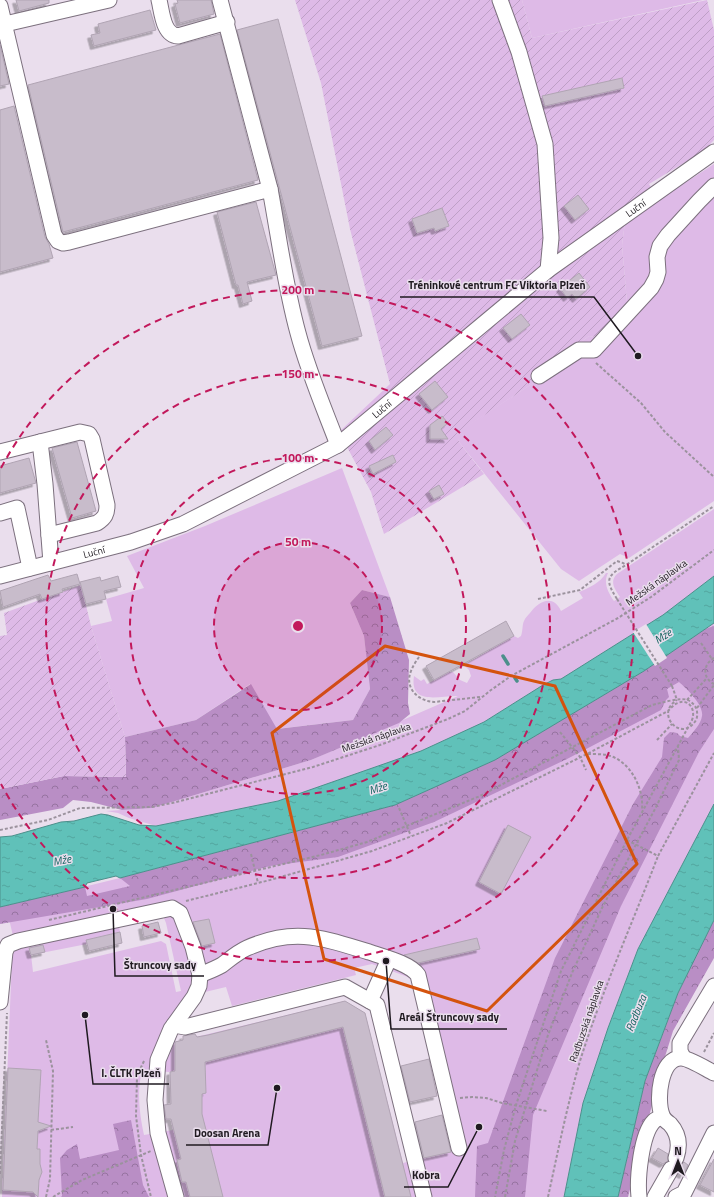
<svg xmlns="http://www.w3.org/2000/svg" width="714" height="1197" font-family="'Titillium Web',sans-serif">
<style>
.green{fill:#debae7;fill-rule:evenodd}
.forest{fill:url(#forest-crowns)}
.garden{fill:url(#garden-furrows)}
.water{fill:url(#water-ripples);stroke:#4c8f8b}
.pier{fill:#eadeed}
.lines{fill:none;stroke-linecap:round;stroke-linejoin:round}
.stream{stroke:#4c8f8b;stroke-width:3.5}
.building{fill:#c8bccb;stroke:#b0a4b3;filter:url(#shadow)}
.minor-casing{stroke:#7c707e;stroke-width:17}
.path{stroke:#9b929d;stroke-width:2;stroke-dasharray:3 2;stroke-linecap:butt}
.minor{stroke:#fff;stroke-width:15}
.path-bridge{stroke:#9b929d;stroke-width:2;stroke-dasharray:3 2;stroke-linecap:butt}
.marked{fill:none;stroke:#d4530e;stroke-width:3;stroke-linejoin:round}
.ring{fill:none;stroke:#c2185b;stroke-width:2;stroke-dasharray:7 5}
.labels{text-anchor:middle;stroke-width:3;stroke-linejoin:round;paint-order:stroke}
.street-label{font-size:10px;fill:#1f1a20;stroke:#eadeed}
.water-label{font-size:11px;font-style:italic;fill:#0e615c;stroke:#eadeed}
.centre{fill:#c2185b;stroke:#eadeed;stroke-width:2}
.ring-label{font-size:12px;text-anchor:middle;font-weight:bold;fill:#c2185b;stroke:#eadeed;stroke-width:3;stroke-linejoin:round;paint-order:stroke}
.leader{fill:none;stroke:#1f1a20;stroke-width:1.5}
.callout-dot{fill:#1f1a20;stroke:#eadeed;stroke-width:1.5}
.callout-label{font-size:11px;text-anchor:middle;font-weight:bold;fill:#1f1a20;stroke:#eadeed;stroke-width:3;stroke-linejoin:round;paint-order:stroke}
</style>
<defs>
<pattern id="forest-crowns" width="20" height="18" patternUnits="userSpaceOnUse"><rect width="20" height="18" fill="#b98ec5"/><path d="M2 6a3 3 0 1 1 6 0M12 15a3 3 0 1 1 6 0" fill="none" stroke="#9673a0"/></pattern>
<pattern id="garden-furrows" width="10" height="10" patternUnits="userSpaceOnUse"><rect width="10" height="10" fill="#debae7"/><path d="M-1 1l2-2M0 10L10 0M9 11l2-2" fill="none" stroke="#be9fc6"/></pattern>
<pattern id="water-ripples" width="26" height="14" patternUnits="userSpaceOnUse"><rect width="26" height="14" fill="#60c1b9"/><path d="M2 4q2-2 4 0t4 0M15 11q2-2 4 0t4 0" fill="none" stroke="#53a59f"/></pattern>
<filter id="shadow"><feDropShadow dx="-3.5" dy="3.5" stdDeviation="0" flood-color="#0004"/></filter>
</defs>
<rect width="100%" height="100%" fill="#eadeed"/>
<!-- green -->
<path class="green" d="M522 0H703L532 38Z
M714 164V501L629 558 620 554 579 581 561 569 459 442 456 433 538 380 535 376 589 336 597 337 627 302 622 245 625 222Z
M342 468 390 597 362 590 350 603 364 636 370 689 353 720 276 729 250 684 196 720 125 737 91 626 112 621 106 599 144 588 127 556 205 526Z
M714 509V576L663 615 561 679 553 680 543 685 484 722 421 751 278 801 156 826 129 818 118 813 106 811 152 808 311 760 458 696C442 695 409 707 414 676L421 681 424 679 427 684 449 672H453L460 680 467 683 471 676 469 670 464 665 514 636 518 638 521 636C523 631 522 625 524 621 525 618 528 615 530 613 539 601 553 594 561 611L583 598 579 592C589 588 600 583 606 573H608C603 583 608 592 614 601L620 597C615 589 609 582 617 574Z
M714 623V804L638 949 608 1028 583 1103 564 1197H2L13 936 6 906 120 878 395 805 681 646ZM160 916 164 918 166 923 181 991 176 992 166 944 161 941 33 972 31 955 87 944V940L120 932 119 926ZM372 964 408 977 414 982 454 1151 403 1163 365 1013 345 1001 175 1042C179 1023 194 1007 205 992L226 987 232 1006 356 975 354 968ZM150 1071 170 1072 171 1104 162 1105V1120L171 1119 173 1130 144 1135C140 1117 137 1094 141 1076Z"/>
<!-- forest -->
<path class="forest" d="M362 590 390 597 409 660 408 703 410 714 399 723 311 760 152 808 122 810 91 802 73 800 63 808 0 820V789L64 776 126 777 125 737 196 720 251 684 277 729 353 720 370 689 364 636 350 603Z
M714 626V729L699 752 621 906 533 1115 525 1197H475L477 1146 488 1143 555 958 633 804 662 757 664 738 670 732 677 733 680 736 688 738C693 732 701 724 702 716 704 705 686 688 679 682L667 689 669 697 666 700 661 710 567 759 434 822 338 857 270 866 147 899 0 924V907L85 887 87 896 130 886 120 878 395 805 495 760 644 671 705 629Z
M714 920V958L673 1031 663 1063 628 1197H618L645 1081 678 993Z
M131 1120 143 1185 149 1197H61L62 1196 60 1158 67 1150 77 1144 80 1159 119 1150 113 1124Z"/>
<!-- garden -->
<path class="garden" d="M295 0H522L532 38 707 0 714 30V140L702 152 649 184 659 200 625 222 622 245 627 302 597 337 589 336 535 376 538 380 457 433 459 442 484 474 384 534 371 492 339 432 390 384 350 229 321 83Z
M81 585 91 626 125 737 126 777 64 776 0 789V636L7 635 4 613Z"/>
<!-- water -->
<path class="water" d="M714 576V623L644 671 495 760 395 805 120 878 116 876 87 883 85 887 0 907V837L12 836 61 822 74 821 101 814 108 815 139 825 156 826 278 801 421 751 484 722 543 685 553 680 561 679 663 615Z
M714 804V920L678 993 645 1081 618 1197H564L583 1103 608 1028 638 949Z"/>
<!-- pier -->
<path class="pier" d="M646 624 667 658 655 666 633 632Z"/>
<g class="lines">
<!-- stream -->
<path class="stream" d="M503 656 508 664
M515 678 517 681"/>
</g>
<!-- building -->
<path class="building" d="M16 0H49V3L19 11Z
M177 0H211L214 14 180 23 175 4 178 3Z
M150 10 156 30 94 46 91 35 100 33 98 24Z
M278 19 362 336 322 346 237 30Z
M220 34 258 180 63 232 28 85Z
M0 45 9 84 0 86Z
M622 78 624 88 545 106 542 96Z
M14 106 45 237 49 244 53 258 0 272V110Z
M578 195 589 209 575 220 564 206Z
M256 202 276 275 247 282 252 301 243 304 238 285H236L217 212Z
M442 208 449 226 435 231 434 228 417 233 412 219Z
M579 273 590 287 576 299 572 294 567 298 560 288Z
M521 314 530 325 512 339 503 328Z
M435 381 448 397 432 410 419 394Z
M442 416 448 423 441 429 448 439H430V425Z
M386 427 393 435 375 450 369 441Z
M77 442 96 511 72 518 52 448Z
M393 455 396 462 373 474 369 466Z
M29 458 36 483 0 493V466Z
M439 485 444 494 434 499 429 491Z
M77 574 80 584 62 589 63 592 42 599 40 594 3 607 0 591 48 575 51 581Z
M118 576 121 587 104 591 106 599 86 604 80 582 100 577 101 581Z
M506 621 514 636 434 680 426 666Z
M508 825 531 837 501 894 479 882Z
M209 919 215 943 202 946 193 922Z
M158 922 161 933 144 937 142 926Z
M120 932 122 943 89 951 86 940Z
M477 938 480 949 418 963 404 955Z
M43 945 45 952 31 955 29 948Z
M345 1001 365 1013 411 1197H385L343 1027 205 1062 206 1093 202 1094V1114L223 1197H190L186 1182H182L177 1160 181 1159 171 1119H166L164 1105 171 1104 170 1072 175 1071V1042L183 1040V1036L195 1034 197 1037 208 1035Z
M429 1059 437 1096 410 1102 401 1066Z
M8 1068 41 1070 38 1122 51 1126 38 1131 37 1149H40V1164L42 1172 39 1180 38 1197 33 1192 3 1190Z
M442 1115 451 1152 424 1158 415 1122Z
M658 1148 668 1154V1161L663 1164 652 1158Z
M714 1159V1192L700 1185Z
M684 1162 688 1165 683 1175 679 1173V1166Z"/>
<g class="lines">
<defs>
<g id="minor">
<path d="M159 0C162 12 163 35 178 36L227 22"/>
<path d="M220 0 270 189"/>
<path d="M500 0 519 52 545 144 551 238 548 270"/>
<path d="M0 6 54 235 58 241 63 243 69 242 270 189C279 237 285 286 298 333 308 371 324 408 338 445"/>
<path d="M5 24 109 0"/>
<path d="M539 376 579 350H594L651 288 656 279 658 272 657 257 660 246 668 235 699 201 714 186"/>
<path d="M40 442 45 484 51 563"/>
<path d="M0 452 80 432 89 434 92 439 107 505C107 514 105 518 97 523L49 535"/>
<path d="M0 513 17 508 30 568"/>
<path id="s1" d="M0 576 131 542 183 524 338 445 548 270 714 152"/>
<path d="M200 975C207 972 215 969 222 965 230 959 238 952 247 948 295 927 322 938 369 952 383 957 409 963 418 975L459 1148"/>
<path d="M370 1001 389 959"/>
<path d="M0 1002 5 952 8 945 18 941 172 908 180 913 193 947 200 975 199 986 194 997 171 1029 158 1060 155 1100 158 1133 176 1197"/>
<path d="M174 1025 185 1027 345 987 377 1005 424 1197"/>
<path d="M683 1057 680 1051V1043L714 986"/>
<path d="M676 1158C680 1146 679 1134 670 1124 667 1122 663 1118 662 1115 656 1100 660 1058 681 1058 689 1058 706 1069 714 1073"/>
<path d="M639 1197C637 1179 641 1134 654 1121 656 1119 660 1118 662 1116"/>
<path d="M655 1197 671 1169"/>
<path d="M676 1197 684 1193 714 1133"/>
</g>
</defs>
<!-- minor casing -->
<use href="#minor" class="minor-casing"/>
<!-- path -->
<path class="path" d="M596 363 641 403 665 432 714 477
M538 599 580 590 617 561 623 563 626 565
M617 599C605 580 606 576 626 565L714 506
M701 643 712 659
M419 657C416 661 413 666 411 671 404 688 418 701 434 702L480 697
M714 658C703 664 702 678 714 684
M672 686 677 700
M687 700 707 678
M697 708 714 685
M560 732 580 757 586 770
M657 740 672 724
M588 754C594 754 601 754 607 755 630 760 644 788 642 810
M399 808 411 836
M0 830 48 820 80 808 152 807 172 803 313 767 380 745 448 719 465 711 491 690 511 676 618 618 651 597 714 550
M627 840 658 856 714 753
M251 854 258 883
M186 901 270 880 372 851 447 823 587 754 668 711C671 708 674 704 678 703 689 698 696 710 692 720L627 840 561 971 516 1105 504 1150 495 1197
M49 920 321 855 367 842 480 796 652 705C661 703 680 697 688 700 693 703 697 707 697 712 698 717 696 721 693 724 679 740 655 713 677 700
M704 1052 714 1033
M144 1061 137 1076 136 1116 141 1155 151 1197
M460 1098 472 1097 486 1098 502 1103 547 1111
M51 1130 73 1127
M0 1174 7 1013
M46 1197 50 1179 53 1071 46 1040
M53 1197 82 1180 151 1151
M505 1197 515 1141 548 1035 572 973 602 908 655 809 679 760 678 746
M548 1197C558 1151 567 1106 580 1061 602 991 632 924 658 856"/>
<!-- minor -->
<use href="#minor" class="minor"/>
<!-- path-bridge -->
<path class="path-bridge" d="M617 599 672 686"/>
</g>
<!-- marked area -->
<path class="marked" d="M385 646 555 686 637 864 487 1011 324 959 272 733Z"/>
<!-- distance rings -->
<circle cx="298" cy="626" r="84" fill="#c2185b" fill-opacity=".12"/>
<g class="ring">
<circle cx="298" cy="626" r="84"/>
<circle cx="298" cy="626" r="168"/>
<circle cx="298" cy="626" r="252"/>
<path d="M1 468A336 336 0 1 1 1 784"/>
</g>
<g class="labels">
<!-- street labels -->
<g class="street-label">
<text dy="4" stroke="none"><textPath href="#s1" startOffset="745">Luční</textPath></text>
<text dy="4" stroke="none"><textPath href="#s1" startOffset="421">Luční</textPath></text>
<text dy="4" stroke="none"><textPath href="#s1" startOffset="97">Luční</textPath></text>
<text transform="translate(656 582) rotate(-35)" y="4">Mežská náplavka</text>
<text transform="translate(376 737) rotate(-19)" y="4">Mežská náplavka</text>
<text transform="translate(586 1021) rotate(-71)" y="4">Radbuzská náplavka</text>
</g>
<!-- water labels -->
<g class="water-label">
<text transform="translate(663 636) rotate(-33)" y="4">Mže</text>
<text transform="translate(378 788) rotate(-18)" y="4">Mže</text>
<text transform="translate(62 860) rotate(-11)" y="4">Mže</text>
<text transform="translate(636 1013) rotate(-68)" y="4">Radbuza</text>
</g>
</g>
<circle cx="298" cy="626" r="6" class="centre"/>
<g class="ring-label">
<text x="298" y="294">200 m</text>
<text x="298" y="378">150 m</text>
<text x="298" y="462">100 m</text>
<text x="298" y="546">50 m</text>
</g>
<!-- callouts -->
<path class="leader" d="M638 356L594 297H400M113 909L115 976H204M386 961L391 1029H507M85 1015L93 1084H169M277 1088L268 1145H186M479 1127L448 1187H404"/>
<g class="callout-dot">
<circle cx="638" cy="356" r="4"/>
<circle cx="113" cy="909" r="4"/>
<circle cx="386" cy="961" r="4"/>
<circle cx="85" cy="1015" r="4"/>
<circle cx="277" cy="1088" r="4"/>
<circle cx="479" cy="1127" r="4"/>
</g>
<g class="callout-label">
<text x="497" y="289">Tréninkové centrum FC Viktoria Plzeň</text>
<text x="160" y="969">Štruncovy sady</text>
<text x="449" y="1021">Areál Štruncovy sady</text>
<text x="131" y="1077">I. ČLTK Plzeň</text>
<text x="227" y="1137">Doosan Arena</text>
<text x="426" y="1179">Kobra</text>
</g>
<!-- north arrow -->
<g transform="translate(678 1161)" stroke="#eadeed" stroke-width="3" paint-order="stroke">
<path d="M0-3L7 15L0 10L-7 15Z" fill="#1f1a20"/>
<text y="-6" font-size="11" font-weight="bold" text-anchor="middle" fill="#1f1a20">N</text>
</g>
</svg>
